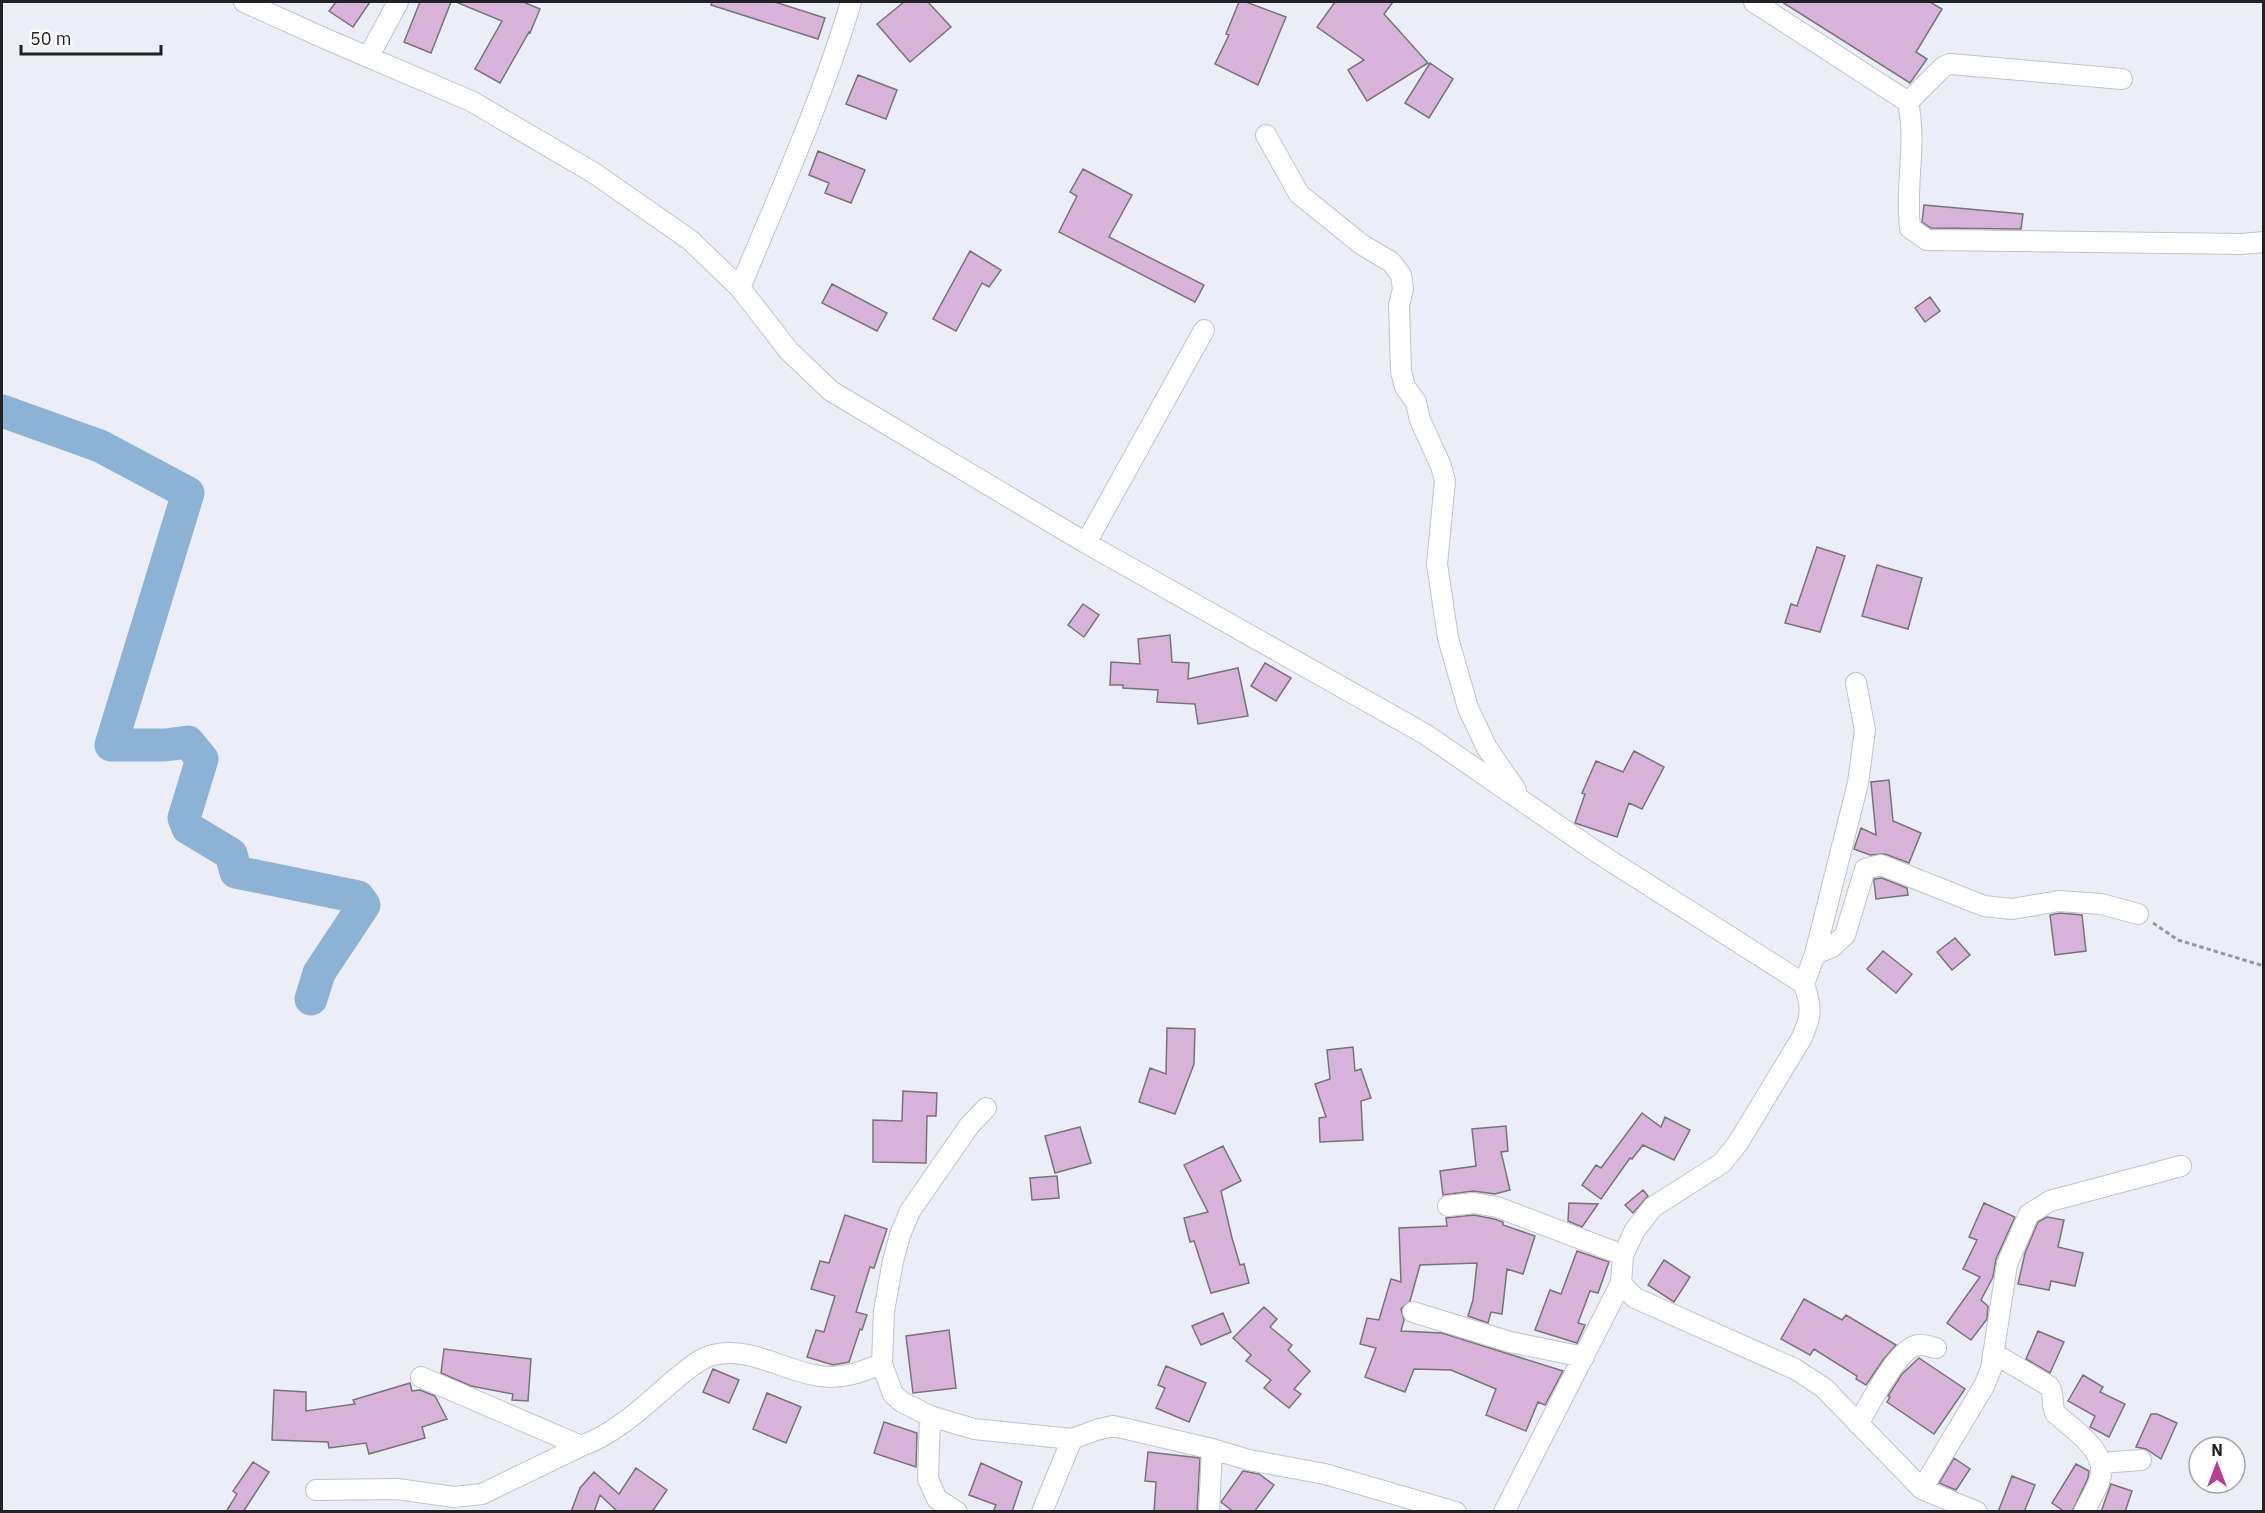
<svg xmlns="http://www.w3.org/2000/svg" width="2265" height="1513" font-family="'IBM Plex Sans',sans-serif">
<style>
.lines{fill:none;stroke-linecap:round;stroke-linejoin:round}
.river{stroke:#8cb3d6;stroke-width:33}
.building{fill:#d8b3d9;stroke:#797379;stroke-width:1.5}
.minor-casing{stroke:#c0c3cb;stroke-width:22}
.path{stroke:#96999e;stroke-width:3;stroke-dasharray:4.5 3;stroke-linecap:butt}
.minor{stroke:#fff;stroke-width:20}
</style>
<rect width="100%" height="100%" fill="#ebeef6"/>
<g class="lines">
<!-- river -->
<path class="river" d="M2 411 100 446 188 493 111 745H165L188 742 202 759 184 818 188 828 231 854 236 872 358 897 364 905 319 973 311 999"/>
</g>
<!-- building -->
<path class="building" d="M336 2H370L353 27 329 11Z
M420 2H451L431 53 404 42Z
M456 2H523L540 9 530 33 529 32 500 83 475 69 502 21Z
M712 2H775L825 18 818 39 711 5Z
M904 2H928L951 27 910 62 877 24Z
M1239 2H1246L1286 17 1258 85 1215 64 1229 35 1226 34Z
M1335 2H1393L1384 14 1428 63 1367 101 1348 70 1364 60 1317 27Z
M1782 2H1930L1942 9 1916 52 1927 59 1910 83Z
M1430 63 1453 79 1429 118 1405 103Z
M858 75 897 90 886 119 846 104Z
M818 151 865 170 851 203 825 193 829 183 809 175Z
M1083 169 1132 195 1109 237 1204 285 1195 302 1059 232 1077 196 1070 192Z
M1924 205 2023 214 2021 229 1931 228 1922 222Z
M970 251 1001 270 989 287 982 283 956 331 933 319Z
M832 284 887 313 877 331 822 303Z
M1930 297 1940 311 1925 322 1915 308Z
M1817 547 1845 556 1820 632 1785 623 1791 604 1797 606Z
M1877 565 1922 578 1908 629 1862 616Z
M1083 604 1099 615 1084 637 1068 625Z
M1170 635 1172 662 1189 663 1188 679 1238 668 1248 716 1198 724 1195 704 1157 702 1158 690 1123 688V685H1110L1111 662 1140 664 1138 639Z
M1265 663 1291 678 1276 701 1251 686Z
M1634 751 1664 767 1642 809 1629 803 1617 837 1575 823 1585 794 1582 793 1596 761 1623 772Z
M1889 780 1893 821 1921 833 1909 863 1885 854 1870 855 1854 849 1861 828 1876 835 1871 782Z
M1882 878 1907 888 1908 895 1876 899 1874 882V879Z
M2060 913 2082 915 2086 951 2055 955 2050 915Z
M1955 938 1970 955 1952 970 1937 952Z
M1883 951 1912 974 1896 993 1867 969Z
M1167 1028 1195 1029 1194 1064 1175 1114 1139 1102 1150 1068 1166 1074Z
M1353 1047 1355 1071 1361 1069 1371 1098 1361 1101 1363 1140 1320 1142 1319 1118 1326 1117 1315 1084 1330 1079 1327 1050Z
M903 1091 937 1093 936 1116H927L926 1163 873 1162V1120L902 1121Z
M1642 1113 1661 1127 1665 1117 1690 1130 1674 1160 1643 1145 1632 1159 1630 1158 1601 1199 1582 1185 1596 1165 1601 1168Z
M1506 1126 1508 1151 1501 1152 1510 1190 1495 1194 1473 1191 1443 1195 1440 1171 1476 1166 1472 1129Z
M1080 1127 1091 1163 1055 1173 1045 1136Z
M1223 1146 1241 1181 1221 1191 1232 1238 1240 1265 1244 1264 1249 1283 1211 1293 1194 1241 1190 1242 1184 1218 1208 1212 1184 1165Z
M1057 1176 1059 1198 1032 1200 1030 1178Z
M1643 1190 1648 1196 1633 1213 1625 1205Z
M1569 1203 1598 1204 1582 1227 1568 1221Z
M1984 1203 2015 1217 1996 1259 1993 1277 1981 1300 1988 1306 1987 1319 1971 1340 1947 1323 1980 1277 1963 1269 1977 1240 1969 1237Z
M845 1215 887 1229 874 1268 870 1267 856 1312 867 1315 862 1330 860 1329 849 1362 833 1365 807 1357 816 1330 824 1332 835 1296 811 1289 820 1261 829 1263Z
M1474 1215 1494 1219 1503 1222V1225L1535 1236 1523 1274 1507 1269 1502 1314 1491 1312 1488 1323 1468 1316 1473 1300 1477 1263 1420 1265 1410 1301 1401 1309 1404 1320 1401 1331 1442 1333 1563 1371 1545 1405 1538 1402 1526 1431 1486 1415 1496 1389 1451 1370 1414 1369 1405 1392 1365 1377 1376 1348 1360 1344 1367 1318 1379 1320 1391 1279 1401 1282 1399 1228 1447 1226 1446 1218Z
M2047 1217 2064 1220 2058 1247 2083 1253 2075 1286 2051 1281 2049 1290 2018 1284 2025 1253 2038 1222Z
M1577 1251 1609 1262 1598 1293 1590 1291 1578 1323 1585 1325 1577 1343 1535 1330 1550 1290 1561 1294Z
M1664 1260 1690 1277 1674 1302 1648 1285Z
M1804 1299 1842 1320 1846 1315 1896 1345 1883 1360 1866 1385 1856 1379 1857 1376 1814 1349 1810 1355 1781 1339Z
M1264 1307 1277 1319 1270 1327 1292 1345 1288 1350 1310 1371 1294 1389 1301 1394 1289 1408 1264 1388 1271 1380 1246 1361 1251 1355 1233 1338Z
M1223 1313 1231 1332 1201 1345 1192 1326Z
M949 1330 956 1388 913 1393 906 1336Z
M2038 1331 2064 1342 2050 1373 2026 1359Z
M444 1349 531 1359 528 1401 512 1400 513 1394 471 1386 441 1373Z
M1919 1358 1965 1389 1934 1434 1887 1402 1890 1397 1888 1396 1902 1374Z
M1166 1366 1206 1383 1189 1422 1156 1408 1165 1388 1158 1385Z
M713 1369 739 1380 729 1403 703 1392Z
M2083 1375 2103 1387 2100 1392 2125 1404 2109 1437 2090 1427 2095 1416 2068 1401Z
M410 1383 412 1391 420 1390 435 1396 447 1419 422 1427 425 1438 369 1454 366 1443 329 1448 328 1442 272 1440 274 1390 306 1392V1411L355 1404 353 1400Z
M767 1393 801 1407 786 1443 753 1429Z
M2151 1414H2157L2177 1423 2161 1459 2146 1449 2136 1447Z
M884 1422 917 1433 916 1467 874 1453Z
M1148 1452 1200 1458 1197 1512H1154L1156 1482 1145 1481Z
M1954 1458 1970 1469 1956 1490 1939 1483Z
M253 1462 269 1472 243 1512H226L237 1494 233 1491Z
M981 1463 1022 1482 1012 1512H993L996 1505 969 1495Z
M2076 1464 2089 1471 2088 1478 2072 1512H2065L2052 1503Z
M636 1468 667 1490 652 1512H618L600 1495 594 1512H571L580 1488 594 1472 619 1494Z
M1243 1471 1259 1474 1274 1485 1254 1512H1234L1221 1502Z
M2012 1476 2035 1485 2024 1512H1998Z
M2111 1484 2132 1491 2125 1512H2101Z"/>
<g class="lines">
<defs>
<path id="minor" d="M244 2 326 39 471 101 594 173 690 240 740 288 789 351 831 391 1086 543 1425 734 1595 851 1804 984C1812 1008 1812 1016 1801 1039L1738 1143 1722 1163 1653 1207 1635 1230 1623 1255 1621 1283 1504 1512
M1754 2 1908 102C1917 144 1905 186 1910 228L1927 240 2242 244 2264 242
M369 56 398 2
M1908 102 1943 67 1950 64 2122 79
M1266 135 1299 194 1361 244 1391 262 1401 275 1403 289 1399 305 1401 371 1405 387 1416 402 1420 420 1441 466 1445 481 1437 564 1448 638 1468 708 1487 748 1516 790
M740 288C779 194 822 100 851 2
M1086 543 1204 330
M1815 954 1832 947 1845 935 1865 869 1881 865 1984 906 2012 909 2059 901 2101 904 2138 914
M1804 984 1815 954 1858 783 1865 730 1856 683
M986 1108 969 1126 910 1211 900 1235 893 1261 884 1311 882 1364 893 1394 902 1402 930 1416 974 1429 1072 1439 1096 1430 1113 1426 1131 1430 1212 1449 1249 1460 1325 1474 1456 1512
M1448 1206 1474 1203 1497 1207 1623 1255
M1621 1283 1635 1298 1795 1369 1824 1388 1922 1489 1977 1512
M1413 1312 1510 1342 1584 1357
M1993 1353 2049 1386C2055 1395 2051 1403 2055 1413 2074 1431 2111 1452 2099 1482 2095 1492 2089 1502 2084 1512
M421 1377 581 1446C618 1433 648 1402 678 1377 689 1369 699 1358 713 1355 751 1346 783 1371 820 1376 842 1380 863 1371 882 1364
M930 1416 928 1479 937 1499 957 1512
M1858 1424C1869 1406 1897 1348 1918 1345 1923 1344 1931 1347 1936 1348
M2101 1463 2141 1460
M1922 1489 1984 1386 1991 1369 2007 1264 2029 1214 2050 1201 2181 1166
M316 1490 397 1489 454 1497 482 1494 581 1446
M1042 1512 1072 1439
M1209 1512 1212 1449"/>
</defs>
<!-- minor casing -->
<use href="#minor" class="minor-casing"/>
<!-- path -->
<path class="path" d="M2153 923 2178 940 2264 966"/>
<!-- minor -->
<use href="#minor" class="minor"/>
</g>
<!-- border -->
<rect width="2265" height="1513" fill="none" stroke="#212225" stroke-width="6"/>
<!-- north arrow -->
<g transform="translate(2217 1465)"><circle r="28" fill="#ffffff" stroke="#a6a7a8" stroke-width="1.5"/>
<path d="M0-4.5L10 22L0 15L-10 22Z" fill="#b83f93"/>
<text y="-9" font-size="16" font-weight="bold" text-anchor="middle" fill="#212225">N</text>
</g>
<!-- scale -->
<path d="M21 45v9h140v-9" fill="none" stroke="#212225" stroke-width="3"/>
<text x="30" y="45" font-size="18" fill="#212225" stroke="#ffffff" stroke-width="4.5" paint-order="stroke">50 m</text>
</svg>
